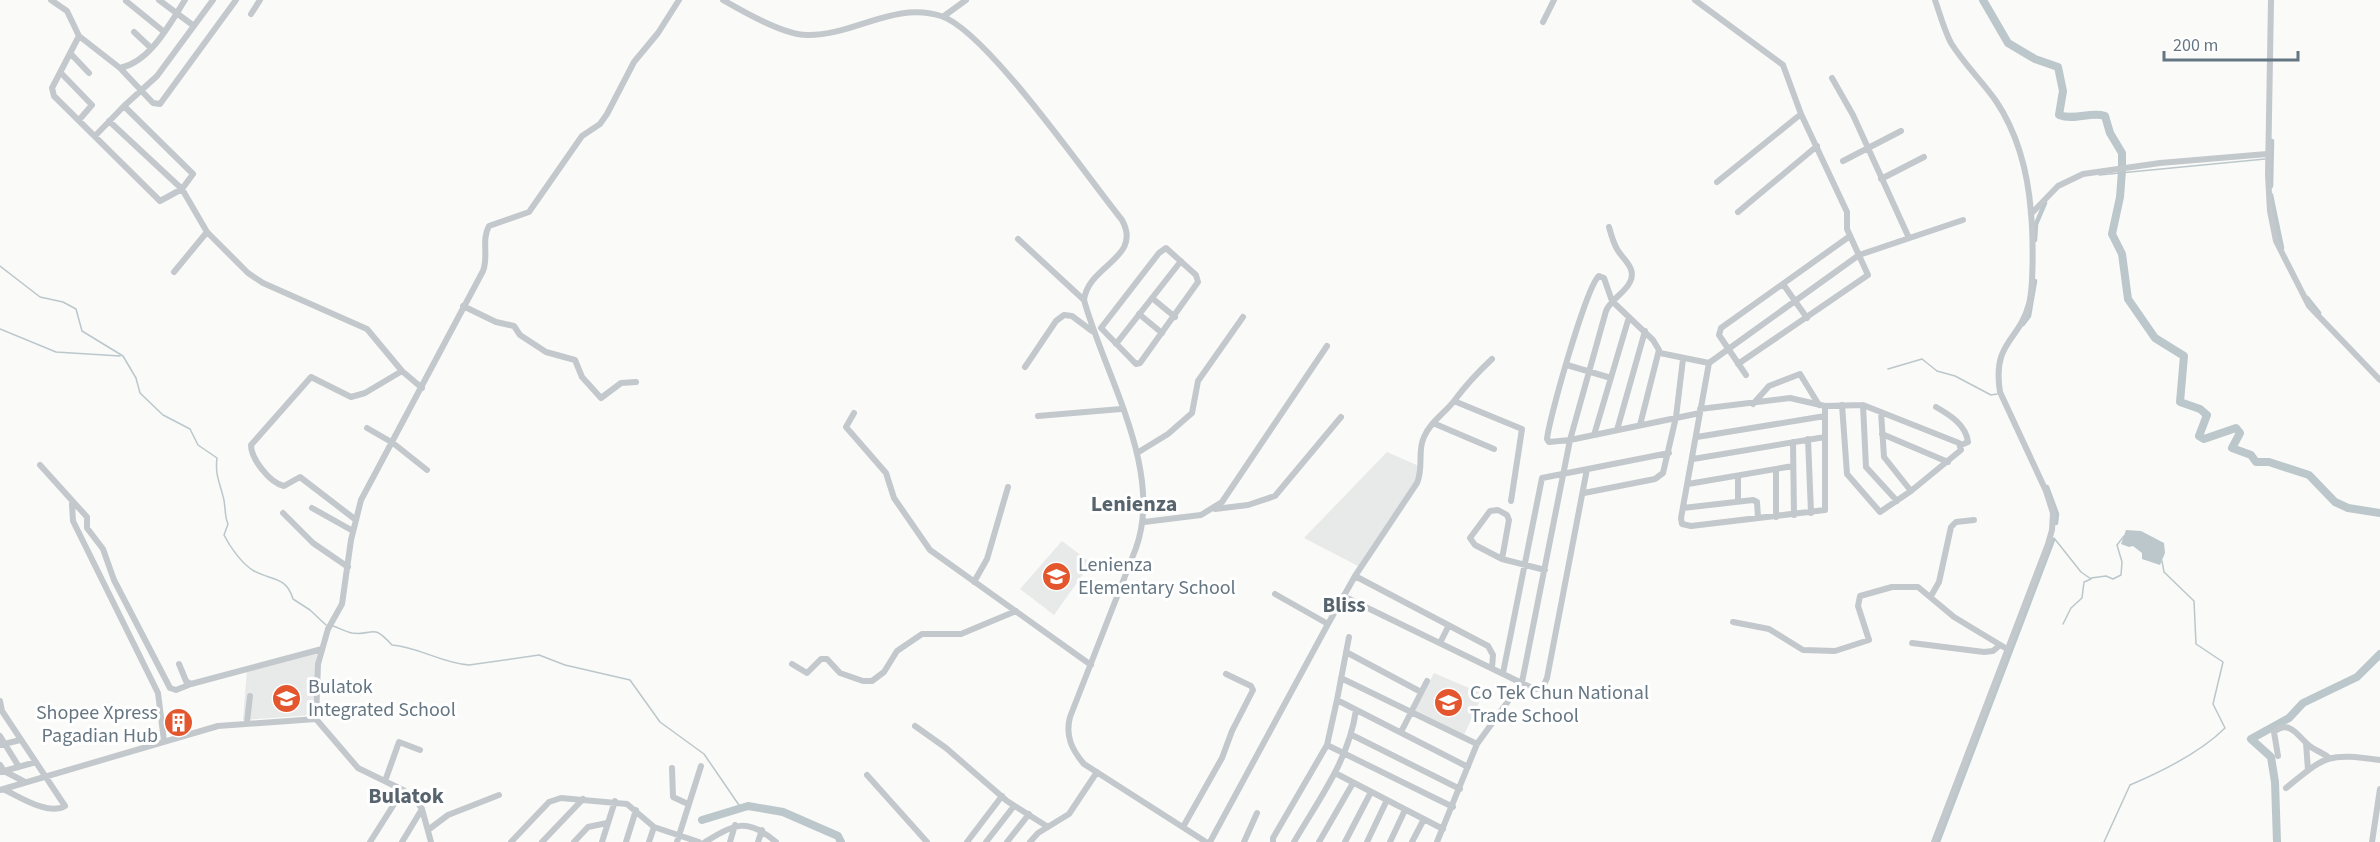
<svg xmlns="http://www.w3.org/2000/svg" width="2380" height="842" font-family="'Source Sans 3',sans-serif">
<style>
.built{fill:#e8e9e9}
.water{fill:#bbc7cb}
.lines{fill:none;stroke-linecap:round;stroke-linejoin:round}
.stream{stroke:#bbc7cb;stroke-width:1.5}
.canal{stroke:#bbc7cb;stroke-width:4.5}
.river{stroke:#bbc7cb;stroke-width:8}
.minor{stroke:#c3c8cc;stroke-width:6}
.labels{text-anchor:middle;stroke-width:6;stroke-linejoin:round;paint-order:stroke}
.poi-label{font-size:20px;fill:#657683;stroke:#fff;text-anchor:start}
.neighbourhood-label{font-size:21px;font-weight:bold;fill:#57646e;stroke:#fff}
.quarter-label{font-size:22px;font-weight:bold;fill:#57646e;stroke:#fff}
</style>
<rect width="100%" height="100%" fill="#fafaf8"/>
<!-- built -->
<path class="built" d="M1387 452 1419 466 1417 479 1358 566 1304 538Z
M1062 541 1091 563 1054 615 1020 589Z
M317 651 312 715 243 720 247 669Z
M1434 673 1483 694 1464 735 1414 711Z"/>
<!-- water -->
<path class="water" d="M2126 530 2141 531 2164 543 2165 553 2160 565 2142 559V553L2133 546 2129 547 2121 544Z"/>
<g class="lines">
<!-- stream -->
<path class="stream" d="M2099 175 2265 159
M0 266 40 297 63 302 76 309 82 331 123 356 136 378 140 393 163 415 190 429 198 445 217 458C215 474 219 481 223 496 226 506 224 515 228 524L224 535C230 547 242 564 254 571 272 581 286 576 293 599L310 610 326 625
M0 329 56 352 120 356
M1888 369 1922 359 1937 371 1955 376 1991 395 1997 394
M2054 538 2081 572 2091 579 2084 582 2082 598 2071 608 2063 624
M2091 578 2106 576 2113 579 2121 575 2122 562 2117 545 2124 536
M333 626C339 628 346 632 352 633 375 636 371 622 392 645 419 647 441 663 469 665L539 655 565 665 630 680 660 722 704 754 741 808
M2104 842 2130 785C2163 771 2200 753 2225 728L2213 704 2223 662 2196 644 2194 601 2164 572 2162 561"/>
<!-- canal -->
<path class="canal" d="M2271 186 2272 141
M2271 195 2282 248
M2035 240 2036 224 2045 203
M2307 298 2319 313
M2023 324 2029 316 2035 281
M2047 487 2057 514 2056 523
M1938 842 2053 540"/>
<!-- river -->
<path class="river" d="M1983 0 2008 43 2035 59 2058 67 2063 91 2059 115C2075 121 2091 111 2105 116L2110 133 2122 153V167
M2122 171 2120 197 2112 234 2122 254 2128 299 2155 338 2184 356 2180 402 2200 409 2207 415 2199 436 2204 439 2236 428 2240 433 2232 448 2251 455 2256 462H2269L2309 475 2335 502 2348 508 2380 513
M702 820 748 806 783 812 838 836 841 842
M2277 842 2275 782 2271 757 2251 739 2289 718 2303 703 2357 677 2380 654"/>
<!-- minor -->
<path class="minor" d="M51 0 67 11 79 36 120 68C150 62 169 25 185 0
M159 0 194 26
M723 0C744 12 784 35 807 35 853 36 894 1 941 16 986 30 1087 177 1122 220 1143 258 1088 265 1084 300 1105 376 1164 470 1136 548L1070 717C1065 736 1072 750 1084 764L1206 842
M1695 0 1783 65 1801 114
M2271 0 2268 175 2270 211 2276 241 2309 306 2380 380
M126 1 163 31
M251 14 260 0
M944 16 966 0
M1543 22 1554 0
M134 32 151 48
M79 36 52 88 54 96 160 201 182 189 193 174 124 106 95 136
M71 54 89 73
M120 68 153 103 160 104 236 0
M61 73 92 105 79 120
M1832 78 1853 115 1909 238
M124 106 157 76 213 0
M109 121 182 189 207 232 248 273 263 283 367 329 402 371 422 388
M1843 161 1901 131
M1881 179 1924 157
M1717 182 1801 114 1847 212V229L1868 275 1738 364
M1738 212 1817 146
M2031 214 2058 186 2083 174 2160 163 2267 154
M1609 227C1611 234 1613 242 1617 249 1623 260 1637 268 1630 282 1624 294 1611 299 1606 311L1570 440 1549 442 1547 439C1549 418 1587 285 1599 276L1604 278 1612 301 1653 340 1659 350 1640 425
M1018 239 1084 300
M1166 248 1196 275 1198 282 1140 363 1136 364 1101 328 1159 253Z
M174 272 207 232
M1783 284 1807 318
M1152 298 1175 317
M463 306 496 322 514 326 520 335 546 352 575 360 582 377 601 398 621 383 636 382
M1139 314 1162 333
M1116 344 1181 261
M1660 353 1709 363
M1492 359C1478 372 1466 385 1454 401 1445 413 1430 422 1424 437 1417 451 1424 467 1417 483L1355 576 1488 646 1493 655 1492 668
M1567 365 1611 378
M1025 367 1056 321 1064 315 1072 316 1092 331
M1746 375 1719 335 1721 328 1850 236
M1454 401 1522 429 1511 501
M1753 404 1769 386 1800 374 1819 405
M1842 405 1847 474 1880 512 1911 491 1961 450 1959 443 1863 405 1825 406V510L1691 526 1682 524 1681 518 1709 363 1859 255 1963 220
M1863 405 1866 467 1897 501
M1936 407C1950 415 1966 425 1968 442L1961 445
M1700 409 1790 398 1825 406
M1881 412 1884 457 1911 491
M854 413 846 427 886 473 894 498 930 550 1091 665
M1038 416 1121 409
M1433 423 1494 449
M367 428 393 443 427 470
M1617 430 1645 331
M1882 434 1948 462
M1594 435 1629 317
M1697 437 1825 416
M1808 439 1811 513
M1793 442 1794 515
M1137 453 1168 434 1192 413 1198 381 1243 317
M1693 459 1825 437
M40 465 87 517V528L103 549 114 580 170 688 176 690 191 684
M1776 469V517
M1738 476V501
M1688 484 1793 466
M1584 493 1655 479 1663 473 1676 417 1683 359
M72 504 73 521 158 693 164 741
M312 508 353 531
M1683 508 1753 500 1757 502 1758 518
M1215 509 1248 505 1275 496 1341 417
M1498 510 1507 515 1509 520 1502 559 1475 545 1470 538 1490 511Z
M283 513 313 543 348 567
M356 520 300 477 284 486C270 483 251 459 251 445L311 377 351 397 365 393 402 371
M1144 522 1201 515 1222 502 1327 346
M1502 559 1545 570
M974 582 987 559 1008 487
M1343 596 1534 689H1542L1547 678 1587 469
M1931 596 1939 582 1951 527 1956 522 1974 520
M1733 622 1769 629 1803 650 1835 651 1869 640 1858 606 1860 596 1892 587H1918L1954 617 2007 649
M1328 624 1355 576
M1349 637 1337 700 1468 767
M1440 643 1448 627
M1912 643 1984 652 1993 651 2000 645
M1346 652 1421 692
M179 664 186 681 191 684 322 649
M792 664 807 673 821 659H827L840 673 863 681H872L884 672 897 651 922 634H961L1016 611
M1503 673 1542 478 1669 453
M1341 678 1477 744
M0 701 2 711 65 806C49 816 20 797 5 790
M247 722 250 696
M915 726 946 748 1007 801 1048 827
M1401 732 1427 681
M1352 735 1460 789
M0 736 19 767
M2306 743 2308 770
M0 745 20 740
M1327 745 1453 807
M2278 756 2274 732C2291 718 2299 739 2311 747 2317 751 2323 753 2328 757
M0 765 4 771 25 782
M672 768 673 797 688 804
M0 772 36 762
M1335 773 1443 829
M867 775 927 842
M385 781 399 742 420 750
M2286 788C2326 755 2328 753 2380 760
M0 790 218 726 316 719
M1183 827 1222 758 1232 731 1253 690 1251 686 1226 674
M428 830 448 815 499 795
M370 842 403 790
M402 842 422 809
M431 842 422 809 416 800 403 790 358 768 316 719 318 664 328 629 342 604 351 540 361 500 483 271C489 256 481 240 489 226L529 212 582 136 600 124 607 114 634 62 658 33 679 0
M511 842 549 802 561 798 627 804 654 827 699 842
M542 842 583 799
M574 842 588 827 607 823
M602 842 615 801
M626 842 636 810
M649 842 654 827
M677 842 701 766
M705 842C735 824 747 817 776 842
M730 842 735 825
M758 842 762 830
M967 842 1002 796
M986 842 1014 806
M1007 842 1029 814
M1030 842 1038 833 1069 814 1097 772
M1210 842 1328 624 1275 594
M1244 842 1257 813
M1273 842V838L1327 745 1337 700
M1294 842C1319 799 1349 760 1356 710
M1319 842 1353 783
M1345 842 1371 792
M1367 842 1387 800
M1390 842 1405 810
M1412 842 1424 819
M1437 842 1477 744 1522 682 1570 440 1700 413
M1934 842 2048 544 2052 530 2053 513 2046 491 2000 392C1992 341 2019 342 2029 304 2034 284 2033 234 2031 213 2028 173 2018 134 1996 101 1982 81 1964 64 1951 43 1944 30 1940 14 1935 0
M2372 842 2380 789"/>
</g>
<!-- icons -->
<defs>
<symbol id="school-disc" viewBox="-11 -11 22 22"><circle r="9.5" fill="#e4572e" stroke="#fff"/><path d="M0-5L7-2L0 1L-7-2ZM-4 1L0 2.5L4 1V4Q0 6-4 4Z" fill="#fff"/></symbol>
<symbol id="building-disc" viewBox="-11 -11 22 22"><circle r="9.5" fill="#e4572e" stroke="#fff"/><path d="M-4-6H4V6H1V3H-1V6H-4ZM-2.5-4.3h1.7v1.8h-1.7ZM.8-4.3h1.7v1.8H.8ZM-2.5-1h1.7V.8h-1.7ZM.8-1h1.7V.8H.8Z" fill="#fff"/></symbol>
</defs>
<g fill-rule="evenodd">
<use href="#school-disc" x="1040" y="560" width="33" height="33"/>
<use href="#school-disc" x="270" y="682" width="33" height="33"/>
<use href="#school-disc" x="1432" y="686" width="33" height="33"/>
<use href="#building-disc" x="162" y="706" width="33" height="33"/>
</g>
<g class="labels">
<!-- poi labels -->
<g class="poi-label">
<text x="1078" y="571">Lenienza<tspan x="1078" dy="23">Elementary School</tspan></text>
<text x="308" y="693">Bulatok<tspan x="308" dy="23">Integrated School</tspan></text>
<text x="1470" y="699">Co Tek Chun National<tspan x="1470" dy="23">Trade School</tspan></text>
<text x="158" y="719" text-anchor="end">Shopee Xpress<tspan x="158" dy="23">Pagadian Hub</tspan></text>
</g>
<!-- neighbourhood labels -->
<g class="neighbourhood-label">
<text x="1344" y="612">Bliss</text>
</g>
<!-- quarter labels -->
<g class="quarter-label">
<text x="1134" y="511">Lenienza</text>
<text x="406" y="803">Bulatok</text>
</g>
</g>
<!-- scale -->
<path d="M2164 51v9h134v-9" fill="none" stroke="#657683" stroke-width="3"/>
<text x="2173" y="51" font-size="18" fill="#657683" stroke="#ffffff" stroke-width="4.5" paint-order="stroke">200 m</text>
</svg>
